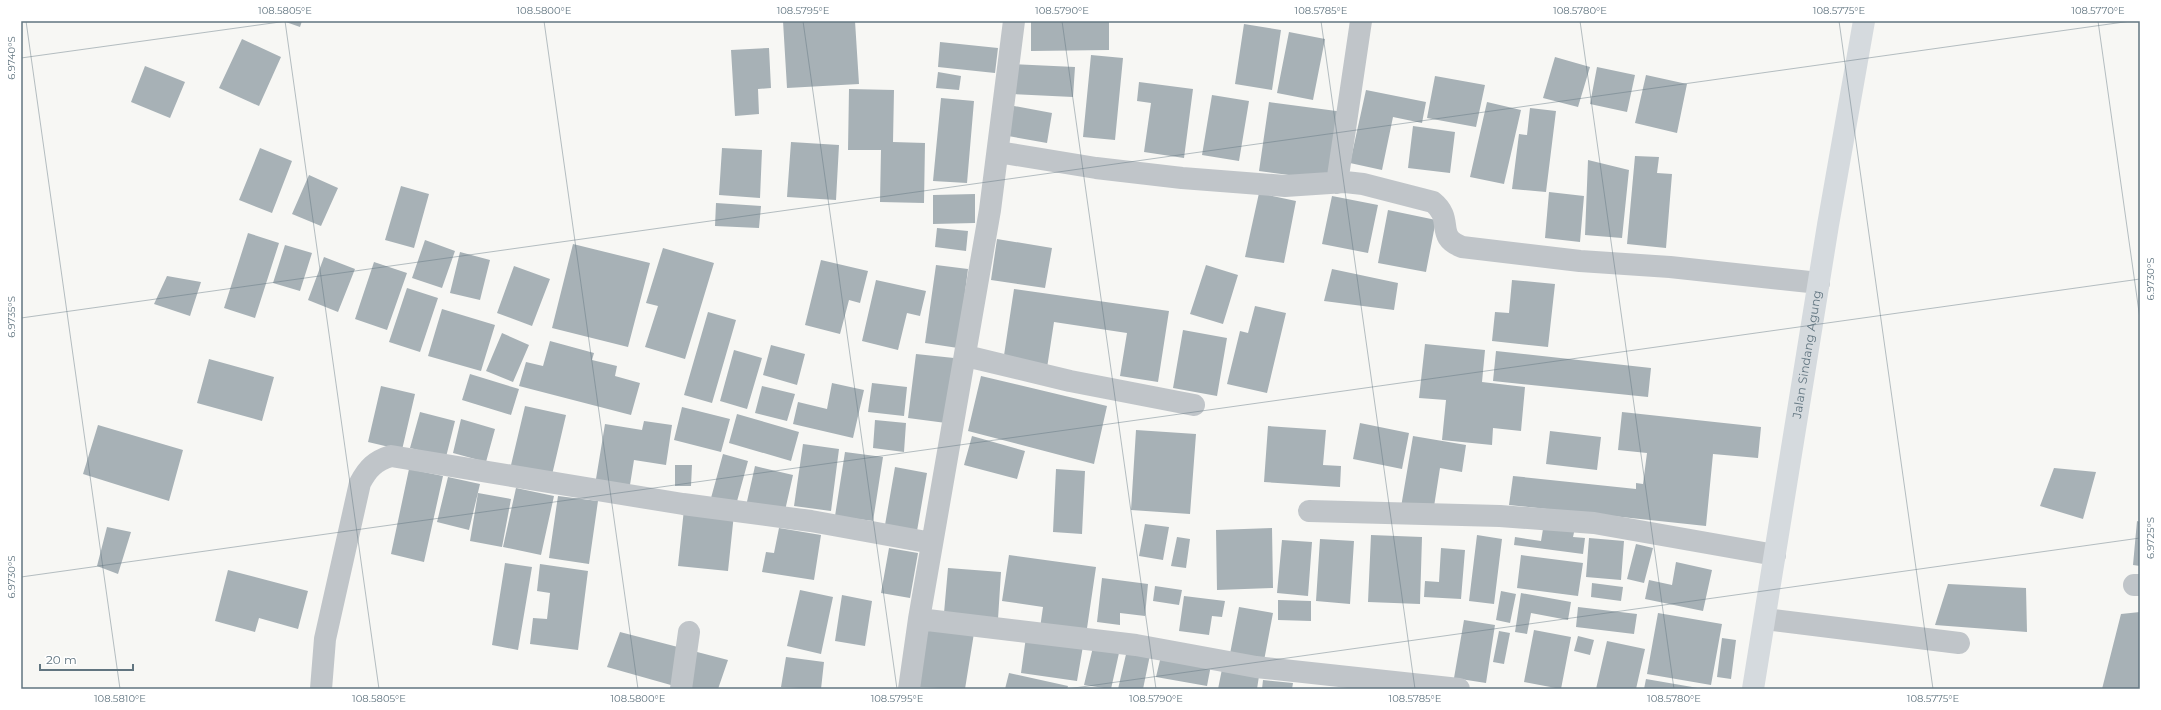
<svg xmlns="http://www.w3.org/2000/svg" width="2161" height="710" font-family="Montserrat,sans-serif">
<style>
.building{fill:#a7b1b6}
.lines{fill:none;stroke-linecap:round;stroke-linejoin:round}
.minor{stroke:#c0c5c9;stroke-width:22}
.secondary{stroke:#d5dade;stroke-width:22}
.ticks{fill:none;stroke:#617580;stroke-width:1;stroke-opacity:0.45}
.labels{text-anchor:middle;stroke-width:4;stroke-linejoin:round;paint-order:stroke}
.street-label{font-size:12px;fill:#617580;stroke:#fff}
.neatline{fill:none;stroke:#617580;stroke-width:1.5}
.ticks-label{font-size:10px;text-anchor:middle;fill:#617580}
</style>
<rect width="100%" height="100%" fill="#f7f7f4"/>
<!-- building -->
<path class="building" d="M283 21H302L300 27Z
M783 21H855L859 84 787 88Z
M1031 21H1109V50L1031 51Z
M1244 24 1281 30 1272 90 1235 84Z
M1289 32 1325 39 1313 100 1277 93Z
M242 39 281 57 259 106 219 88Z
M940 42 998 48 995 73 938 67Z
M769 48 771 88 758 89 759 114 735 116 731 50Z
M1091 55 1123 58 1115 140 1083 137Z
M1555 57 1590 67 1578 107 1543 98Z
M1013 64 1075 67 1073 97 1012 94Z
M145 66 185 82 170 118 131 102Z
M1597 67 1635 75 1627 112 1590 104Z
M938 72 961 76 959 90 936 88Z
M1646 75 1687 84 1677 133 1635 123Z
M1435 76 1485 85 1476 127 1427 118Z
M1139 82 1193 89 1184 158 1144 152 1151 103 1137 101Z
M849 89 894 90 893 142 925 143 924 203 880 202 881 150H848Z
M1366 90 1426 102 1422 123 1393 117 1382 170 1350 163Z
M1212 95 1249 101 1239 161 1202 155Z
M941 98 974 101 967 183 933 181Z
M1269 102 1344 112 1334 181 1259 171Z
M1487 102 1521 110 1504 184 1470 177Z
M1014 106 1052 113 1047 143 1008 136Z
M1530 108 1556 111 1546 192 1512 189 1519 134 1527 135Z
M1413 126 1455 132 1450 173 1408 168Z
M791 142 839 145 836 200 787 197Z
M260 148 292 161 272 213 239 200Z
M722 148 762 150 760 198 719 195Z
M1635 156 1659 157 1657 173 1672 174 1666 248 1627 244Z
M1588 160 1629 170 1622 238 1585 235Z
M309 175 338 188 321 226 292 214Z
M401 186 429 194 414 248 385 240Z
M1549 192 1584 196 1580 242 1545 238Z
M1259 193 1296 201 1284 263 1245 257Z
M975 194V223L933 224V195Z
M1332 196 1378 205 1368 253 1322 244Z
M716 203 761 206 759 228 715 226Z
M1388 210 1436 220 1426 272 1378 263Z
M937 228 968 231 966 251 935 247Z
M248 233 279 243 255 318 224 308Z
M997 239 1052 248 1045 288 991 280Z
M425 240 455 251 442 288 412 278Z
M573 244 650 263 628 347 552 328Z
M285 245 312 253 300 291 273 283Z
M663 248 714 263 685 359 645 347 658 306 646 303Z
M460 252 490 260 480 300 450 293Z
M324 257 355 269 338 312 308 300Z
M821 260 868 271 860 303 849 300 840 334 805 325Z
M374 262 407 273 387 330 355 319Z
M936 265 968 269 958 348 925 343Z
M1206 265 1238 275 1223 324 1190 314Z
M514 266 550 279 532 326 497 313Z
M1332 269 1398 283 1394 310 1324 301Z
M167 276 201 282 190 316 154 304Z
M876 280 926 291 920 316 907 313 898 350 862 341Z
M1512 280 1555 284 1548 347 1492 341 1495 312 1509 313Z
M407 288 438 298 420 352 389 342Z
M1014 289 1169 311 1158 382 1120 376 1127 333 1054 322 1047 368 1003 362Z
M1255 306 1286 313 1267 393 1227 384 1240 331 1248 333Z
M442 309 495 325 481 371 428 356Z
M708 312 736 320 712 403 684 395Z
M1183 330 1227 338 1217 396 1173 388Z
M502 333 529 345 513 382 486 371Z
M550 341 594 353 592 360 617 366 615 376 640 383 631 415 519 386 526 362 543 366Z
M1425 344 1485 350 1482 382 1525 387 1521 431 1493 428 1492 445 1442 440 1446 400 1419 398Z
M771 345 805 354 797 385 763 375Z
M734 350 762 358 747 409 720 401Z
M1496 351 1651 368 1648 397 1493 381Z
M916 354 954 358 946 423 908 418Z
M209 359 274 377 262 421 197 403Z
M470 374 519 389 511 415 462 400Z
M981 376 1107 406 1094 464 968 431Z
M832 383 864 390 853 438 793 424 798 402 827 409Z
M872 383 907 387 904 416 868 412Z
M381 386 415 394 402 450 368 442Z
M762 386 795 394 787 421 755 413Z
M525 406 566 415 552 475 511 465Z
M682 407 730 419 721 452 674 440Z
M420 412 455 421 446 457 410 448Z
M1622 412 1761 427 1758 458 1713 454 1706 526 1509 505 1513 476 1636 489V483L1643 484 1647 453 1618 450Z
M737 414 799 432 791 461 729 443Z
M461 419 495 429 486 462 453 453Z
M875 420 906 423 904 452 873 448Z
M644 421 672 425 666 465 634 460 629 491 595 485 605 424 642 430Z
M1360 423 1409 433 1402 469 1353 459Z
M98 425 183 450 169 501 83 474Z
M1268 426 1326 430 1323 465 1341 466 1340 487 1264 482Z
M1136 430 1196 434 1190 514 1131 510Z
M1550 431 1601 437 1597 470 1546 464Z
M972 436 1025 451 1017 479 964 465Z
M1413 436 1466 445 1462 472 1440 468 1433 513 1401 507Z
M803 444 839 449 831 511 794 506Z
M845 452 883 457 873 521 835 516Z
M723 454 748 461 736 505 711 498Z
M675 465H692L691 486H675Z
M755 466 793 475 784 515 746 506Z
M895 467 927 473 917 531 885 525Z
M2054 468 2096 472 2083 519 2040 506Z
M409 469 443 476 424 562 391 554Z
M1056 469 1085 471 1082 534 1053 532Z
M448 477 480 484 469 530 437 522Z
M516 488 554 496 541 555 503 547Z
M478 493 511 499 502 547 470 541Z
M558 496 598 501 589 564 549 558Z
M684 509 734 514 728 571 678 566Z
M2137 521 2140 522V566L2133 565Z
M1544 523 1575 528 1573 537 1585 538 1583 554 1514 545 1515 537 1541 541Z
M1145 524 1169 527 1163 560 1139 556Z
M107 527 131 532 118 574 97 566Z
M779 528 821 535 814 580 762 572 766 552 774 553Z
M1272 528 1273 588 1217 590 1216 530Z
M1371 535 1422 537 1420 604 1368 602Z
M1477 535 1502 539 1494 604 1469 601Z
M1177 537 1190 539 1186 568 1171 566Z
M1589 538 1624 541 1621 580 1586 577Z
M1320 539 1354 541 1350 604 1316 601Z
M1282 540 1312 542 1308 596 1277 593Z
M1636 544 1653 548 1644 583 1627 579Z
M889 548 918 553 910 598 881 593Z
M1441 548 1465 550 1461 599 1424 597 1425 581 1439 582Z
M1009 555 1096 567 1086 635 1040 628 1043 607 1002 601Z
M1521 555 1583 563 1578 596 1517 588Z
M1676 562 1712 570 1703 611 1645 599 1649 580 1672 585Z
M505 563 532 567 518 650 492 645Z
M540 564 588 571 578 650 530 644 533 618 547 619 550 593 537 591Z
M948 568 1001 572 998 619 944 613Z
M228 570 308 591 298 629 259 618 255 632 215 621Z
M1102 578 1148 584 1145 616 1120 613V625L1097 622Z
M1592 583 1623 587 1621 601 1591 597Z
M1948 584 2026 588 2027 632 1935 625Z
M1155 586 1182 590 1179 605 1153 601Z
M800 590 833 597 821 654 787 646Z
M1501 591 1516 594 1510 623 1496 620Z
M1521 593 1571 602 1568 620 1531 613 1527 634 1515 632Z
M842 595 872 601 865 646 835 641Z
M1184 596 1225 601 1222 617 1212 616 1209 635 1179 631Z
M1278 600 1311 601V621L1278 620Z
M1239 607 1273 613 1263 666 1229 659Z
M1578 607 1637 614 1634 634 1576 627Z
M2140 612V689H2102L2121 614Z
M1658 613 1722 624 1711 685 1647 674Z
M1464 620 1495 625 1486 683 1454 678Z
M926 626 974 633 965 689 916 687Z
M1534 630 1571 637 1561 689 1524 682Z
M1499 631 1510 633 1504 664 1493 662Z
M620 632 728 660 718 689H685L607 667Z
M1578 636 1594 640 1590 655 1574 651Z
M1026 637 1083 646 1077 681 1021 673Z
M1722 638 1736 640 1731 679 1717 677Z
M1607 641 1645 649 1636 689H1596Z
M1093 647 1119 653 1111 689 1084 685Z
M1127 650 1150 655 1143 689H1118Z
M1161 656 1211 665 1207 686 1156 677Z
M786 657 824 662 821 689 781 687Z
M1222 669 1259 676 1257 689H1218Z
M1009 673 1068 686 1067 689H1005Z
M1646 679 1698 688V689H1644Z
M1263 680 1293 683 1292 689H1262Z"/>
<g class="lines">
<!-- minor -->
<path class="minor" d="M998 152 1096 168 1182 178 1285 186 1345 182 1363 184 1433 202C1455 220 1434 236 1462 247L1580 261 1670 267 1819 283
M1337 183 1361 21
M966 356 1070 381 1194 405
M1309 511 1500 516 1594 523 1775 555
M2134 585H2140
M919 619 990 210 1014 21
M1765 619 1959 643
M321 689 325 639 360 483C368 468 375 461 391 456L683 504 811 521 932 543
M681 689 689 632
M909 689 919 619 1136 645 1256 667 1459 689"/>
<!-- secondary -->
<path class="secondary" id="s1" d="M1753 689 1828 225 1864 21"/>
</g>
<!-- ticks -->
<path class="ticks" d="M26 21 120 689M285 21 379 689M544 21 638 689M803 21 897 689M1062 21 1156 689M1321 21 1415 689M1580 21 1674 689M1839 21 1933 689M2098 21 2140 319M21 58 287 21M21 318 2131 21M21 577 2140 279M1067 689 2140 538"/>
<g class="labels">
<!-- street labels -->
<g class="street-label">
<text dy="4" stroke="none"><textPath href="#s1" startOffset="339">Jalan Sindang Agung</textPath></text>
</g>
</g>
<!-- border -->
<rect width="2161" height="710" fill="none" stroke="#ffffff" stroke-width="44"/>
<!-- scale -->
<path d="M40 664v6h93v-6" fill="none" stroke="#617580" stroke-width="2"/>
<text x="46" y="664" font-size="12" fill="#617580" stroke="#ffffff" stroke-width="3" paint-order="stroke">20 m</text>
<rect x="22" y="22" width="2117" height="666" class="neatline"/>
<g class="ticks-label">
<text x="285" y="14">108.5805°E</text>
<text x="544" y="14">108.5800°E</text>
<text x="803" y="14">108.5795°E</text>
<text x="1062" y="14">108.5790°E</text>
<text x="1321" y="14">108.5785°E</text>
<text x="1580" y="14">108.5780°E</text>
<text x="1839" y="14">108.5775°E</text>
<text x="2098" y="14">108.5770°E</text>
<text transform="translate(11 58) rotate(-90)" y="4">6.9740°S</text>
<text transform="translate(2150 279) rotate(-90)" y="4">6.9730°S</text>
<text transform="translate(11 317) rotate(-90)" y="4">6.9735°S</text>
<text transform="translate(2150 538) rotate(-90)" y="4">6.9725°S</text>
<text transform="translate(11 577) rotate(-90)" y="4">6.9730°S</text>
<text x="120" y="702">108.5810°E</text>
<text x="379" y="702">108.5805°E</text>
<text x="638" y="702">108.5800°E</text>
<text x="897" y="702">108.5795°E</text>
<text x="1156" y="702">108.5790°E</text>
<text x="1415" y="702">108.5785°E</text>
<text x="1674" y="702">108.5780°E</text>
<text x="1933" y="702">108.5775°E</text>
</g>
</svg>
